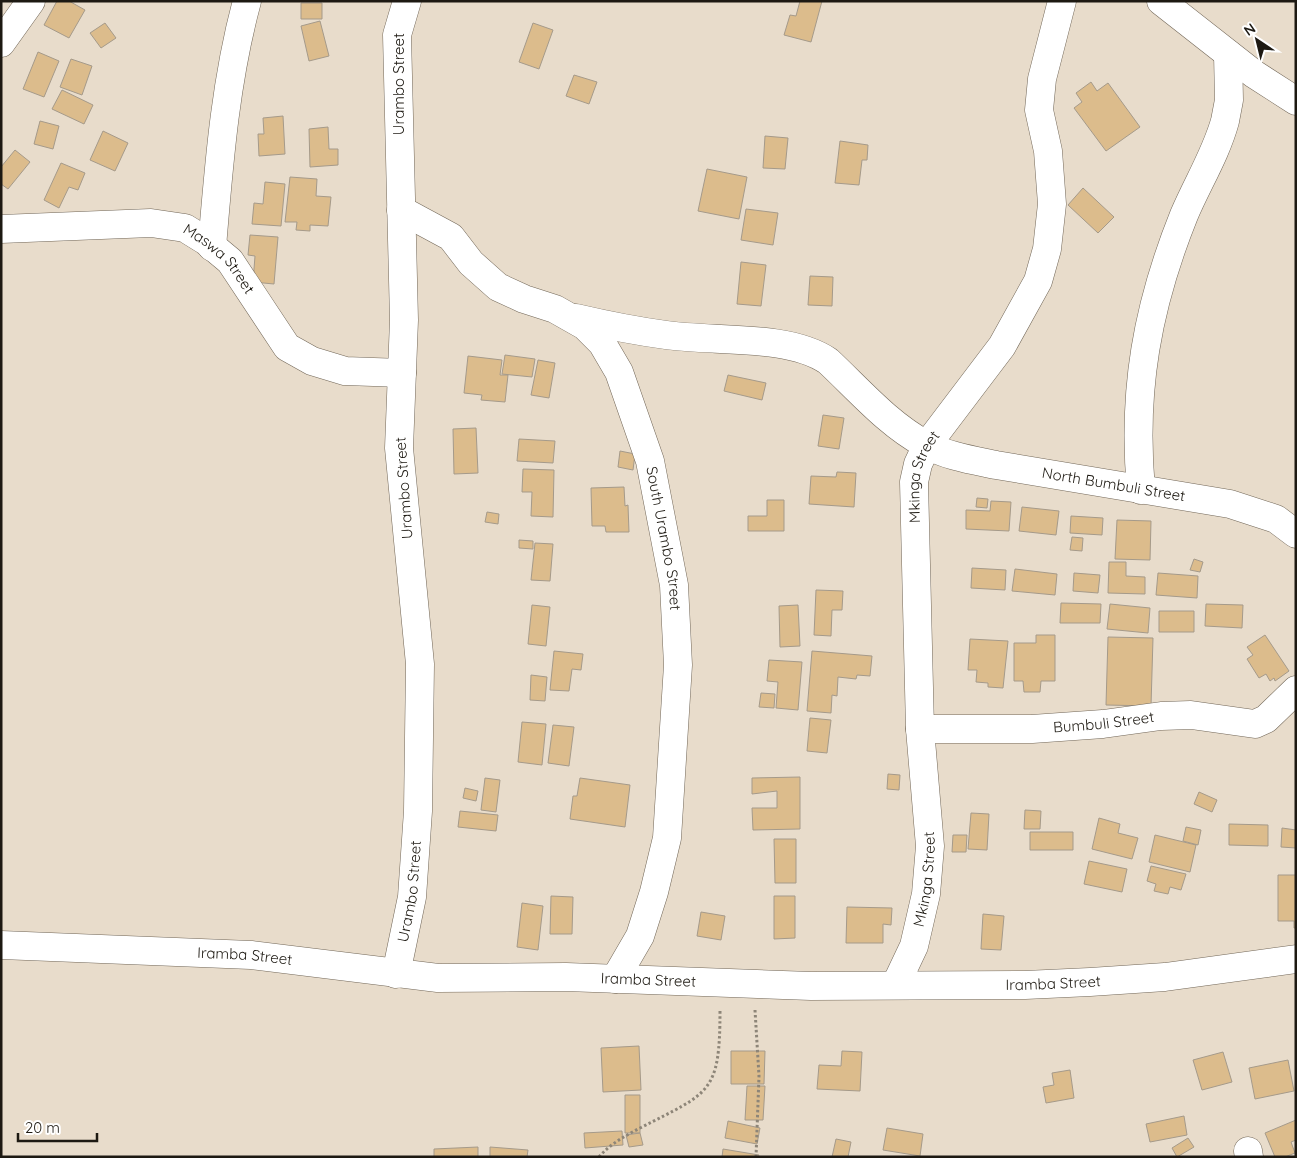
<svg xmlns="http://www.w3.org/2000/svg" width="1297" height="1158" font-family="Quicksand,sans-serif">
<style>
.building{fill:#dcbc8c;stroke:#a59a8a}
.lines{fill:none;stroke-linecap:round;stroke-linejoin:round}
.minor-casing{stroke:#726758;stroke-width:29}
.path{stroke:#8d8578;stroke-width:3;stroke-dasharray:2.5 2.5;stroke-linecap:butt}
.minor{stroke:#fff;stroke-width:28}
.labels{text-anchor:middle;stroke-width:4;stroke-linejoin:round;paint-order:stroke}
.street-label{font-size:15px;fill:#1d1912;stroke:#fff}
</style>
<rect width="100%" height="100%" fill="#e8dccb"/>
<!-- building -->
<path class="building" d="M57 1H69L85 10 69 38 44 25Z
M800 1H822L811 42 784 35 790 15 796 16Z
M301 3H322V19H301Z
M320 21 329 56 309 61 301 26Z
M105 23 116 38 101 48 90 33Z
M533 23 553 30 539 69 519 62Z
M38 52 59 61 44 97 23 89Z
M71 59 92 66 82 95 60 87Z
M574 75 597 82 589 104 566 96Z
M1091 82 1097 91 1108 83 1140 127 1106 151 1074 108 1082 102 1076 93Z
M62 90 93 105 84 124 52 109Z
M283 116 285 154 259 156 258 134H264L263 118Z
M40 121 59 126 53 149 34 144Z
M328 127 329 149H338V165L310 167 309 129Z
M103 131 128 143 115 171 90 160Z
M765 136 788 138 785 169 763 168Z
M840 141 868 145 867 160H862L859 185 835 183Z
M15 150 30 162 8 189 1 184V167Z
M61 163 85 173 78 190 69 187 59 208 44 200Z
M707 169 747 177 739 219 698 211Z
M290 177 317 179 316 196 331 197 328 226 310 225V231L296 230 297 222H285Z
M265 182 285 184 281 226 252 224 254 203 263 204Z
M1083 188 1114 217 1098 233 1068 205Z
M746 209 778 213 773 245 741 240Z
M250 235 278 237 274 284 253 282 255 256 248 255Z
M741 262 766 265 761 306 737 304Z
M810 276 833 277 832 306 808 305Z
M505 355 535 359 532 377 502 374Z
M468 356 502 360 500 375H508L505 402 481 400 482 395 464 393Z
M538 360 555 363 549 398 531 395Z
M728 375 766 383 762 400 724 391Z
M823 415 844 418 839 449 818 446Z
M476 428 478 473 454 474 453 429Z
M519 439 555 441 553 463 517 461Z
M620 451 635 454 633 470 618 467Z
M523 469 554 470 553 517 531 516 532 492H522Z
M837 472 856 473 854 507 809 504 811 476 836 477Z
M624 487 625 506 628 505 629 532H606L605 526H592L591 488Z
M977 498 988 499 987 508 976 507Z
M767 500H784V531H748V516H767Z
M991 501 1011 502 1009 531 966 529V510L990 511Z
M1022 507 1059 511 1056 535 1019 531Z
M487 512 499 514 498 524 485 522Z
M1071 516 1103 518 1102 535 1070 533Z
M1117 520 1151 521 1150 560 1115 559Z
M1072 537 1083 538 1082 551 1070 550Z
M519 540 533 541V549L519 548Z
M535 543 553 544 550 581 531 580Z
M1194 559 1203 562 1200 572 1190 570Z
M1109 562H1126V576L1145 577V594L1108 593Z
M972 568 1006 570 1005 590 971 588Z
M1015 569 1057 574 1055 595 1012 591Z
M1074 573 1100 575 1098 593 1073 591Z
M1158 573 1198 576 1197 598 1156 595Z
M816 590 843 591 842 610H832L831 636 814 635Z
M1061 603 1101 604 1100 623H1060Z
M1110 604 1150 608 1148 633 1107 629Z
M1206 604 1243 605 1242 628 1205 626Z
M532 605 550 607 546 646 528 644Z
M798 605 800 646 780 647 779 606Z
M1159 611H1194V632H1159Z
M1036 635H1055V681H1041L1040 692H1024L1023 681H1014V643H1036Z
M1265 635 1289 671 1275 681 1274 678 1270 681 1266 674 1259 678 1247 659 1253 655 1247 647Z
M1108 637 1153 638 1151 706 1106 705Z
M970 639 1008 641 1003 688 988 687V683L976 682 977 670H968Z
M554 651 583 654 581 670 572 669 569 691 550 690Z
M812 651 872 656 870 676 857 675 856 679 838 677 837 696 832 695 831 713 807 711Z
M769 660 802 662 798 710 776 708 778 682 767 681Z
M531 675 547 677 545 701 530 700Z
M761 693 775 694 774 708 759 707Z
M810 718 831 720 827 753 807 751Z
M522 722 546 724 542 765 518 762Z
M553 725 574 727 569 766 548 763Z
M888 774 900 775 899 790 887 789Z
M800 777V829L753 830 752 808H777V791L752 794V778Z
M485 778 500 780 496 812 481 810Z
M580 778 630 785 625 827 570 819 573 796H577Z
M465 788 478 791 476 801 463 798Z
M1199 792 1217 800 1212 812 1194 804Z
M1025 810 1041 811 1040 829H1024Z
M460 811 498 815 496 831 458 827Z
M971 813 989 814 987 850 968 849Z
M1099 818 1120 824 1118 833 1138 838 1132 859 1092 849Z
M1229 824 1268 825V846L1229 845Z
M1186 827 1201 830 1198 845 1183 841Z
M1282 828 1296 830V848L1281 847Z
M1030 832H1073V850H1030Z
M953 835H967L966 852H952Z
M1155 835 1196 845 1190 872 1149 862Z
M774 839H796V883H775Z
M1089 861 1127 869 1122 892 1084 884Z
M1151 866 1186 874 1181 890 1170 887 1168 894 1154 891 1156 884 1147 881Z
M1278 875H1296V928H1294V921H1278Z
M551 896 573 897 572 934H550Z
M774 896H795V938L774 939Z
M522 903 543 906 538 950 517 947Z
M847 907 892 908 891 925 883 924V943H846Z
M701 912 725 916 721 940 697 936Z
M983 914 1004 916 1001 950 981 949Z
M639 1046 641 1090 603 1092 601 1048Z
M731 1051H765L764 1084H731Z
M842 1051 862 1052 860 1091 817 1089 819 1065 841 1066Z
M1223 1052 1232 1082 1202 1090 1193 1060Z
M1288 1060 1294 1091 1255 1099 1249 1068Z
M1070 1070 1074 1098 1046 1103 1043 1087 1054 1085 1052 1073Z
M747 1086H765L763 1120H745Z
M625 1095H640V1133H625Z
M1184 1116 1187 1135 1150 1142 1146 1124Z
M1296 1120V1140L1291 1142 1295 1153 1285 1157H1275L1265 1133Z
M728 1121 760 1128 757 1144 725 1138Z
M887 1128 923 1134 920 1156 883 1150Z
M622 1131 623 1145 585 1148 584 1133Z
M640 1133 643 1145 629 1147 626 1135Z
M1188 1138 1194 1147 1177 1157 1172 1148Z
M836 1139 851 1142 848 1157H832Z
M478 1147V1157H434V1149Z
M490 1147 528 1150 527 1157H490Z
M723 1149 759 1155 758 1157H722Z"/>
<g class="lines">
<defs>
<g id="minor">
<path d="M1161 1 1254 74 1296 101"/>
<path d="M1 43 31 1"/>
<path id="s1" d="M401 210 451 237 471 263 498 287 524 299 555 309 585 326 602 343 619 372 650 461 674 585 678 665 667 838 654 892 640 936 615 979"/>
<path id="s2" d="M1 229 151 223 185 228 206 241 230 261 287 347 312 361 345 371 402 373"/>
<path d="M212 247C219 164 225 82 247 1"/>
<path id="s3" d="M576 318C606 325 636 331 666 335 714 342 788 334 828 361 859 390 888 424 925 444 946 456 972 460 996 465L1230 504 1276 519 1296 534"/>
<path d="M1141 490C1132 391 1147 307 1184 215 1197 184 1216 154 1225 121L1229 100 1228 54"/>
<path id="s4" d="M920 729H1032L1103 724 1161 716 1191 715 1255 724 1266 719 1296 690"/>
<path id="s5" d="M1 945 251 955 438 978 566 977 811 986 1025 985 1090 982 1165 977 1296 959"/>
<path id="s6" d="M396 974 412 897 418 811 420 664 399 448 404 320 397 35 407 1"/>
<path id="s7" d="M896 984 914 946 926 894 930 846 920 729 914 482 918 464 927 445 1002 346 1038 281 1047 249 1052 204 1048 151 1039 110 1042 79 1062 1"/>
<path d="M1248 1151 1249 1157"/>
</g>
</defs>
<!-- minor casing -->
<use href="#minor" class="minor-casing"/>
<!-- path -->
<path class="path" d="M755 1010 759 1076 756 1157
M599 1157C610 1144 625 1136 640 1128 710 1092 720 1094 720 1010"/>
<!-- minor -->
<use href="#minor" class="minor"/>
</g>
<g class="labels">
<!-- street labels -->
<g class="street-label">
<text transform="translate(399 84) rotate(-90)" y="5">Urambo Street</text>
<text dy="5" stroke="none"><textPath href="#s2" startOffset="231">Maswa Street</textPath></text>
<text dy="5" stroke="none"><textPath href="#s7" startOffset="515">Mkinga Street</textPath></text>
<text dy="5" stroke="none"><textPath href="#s3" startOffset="579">North Bumbuli Street</textPath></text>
<text transform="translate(404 488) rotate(-94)" y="5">Urambo Street</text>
<text dy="5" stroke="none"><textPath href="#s1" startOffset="452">South Urambo Street</textPath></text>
<text dy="5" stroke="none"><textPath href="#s4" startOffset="184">Bumbuli Street</textPath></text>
<text dy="5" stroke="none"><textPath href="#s7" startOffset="110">Mkinga Street</textPath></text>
<text dy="5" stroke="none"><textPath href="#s6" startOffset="84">Urambo Street</textPath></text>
<text dy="5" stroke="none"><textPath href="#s5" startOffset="244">Iramba Street</textPath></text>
<text dy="5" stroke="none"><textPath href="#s5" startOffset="649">Iramba Street</textPath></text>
<text dy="5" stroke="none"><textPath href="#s5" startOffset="1054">Iramba Street</textPath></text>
</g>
</g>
<!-- border -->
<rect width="1297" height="1158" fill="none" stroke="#1d1912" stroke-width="5"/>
<!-- north arrow -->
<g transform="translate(1257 40) rotate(325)" stroke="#ffffff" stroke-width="4" paint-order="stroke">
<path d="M0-4L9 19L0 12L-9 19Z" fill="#1d1912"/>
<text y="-8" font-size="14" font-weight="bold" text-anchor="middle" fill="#1d1912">N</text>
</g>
<!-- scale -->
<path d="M18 1133v8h79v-8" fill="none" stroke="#1d1912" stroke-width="2.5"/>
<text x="25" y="1133" font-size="15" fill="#1d1912" stroke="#ffffff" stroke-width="4" paint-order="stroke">20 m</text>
</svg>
